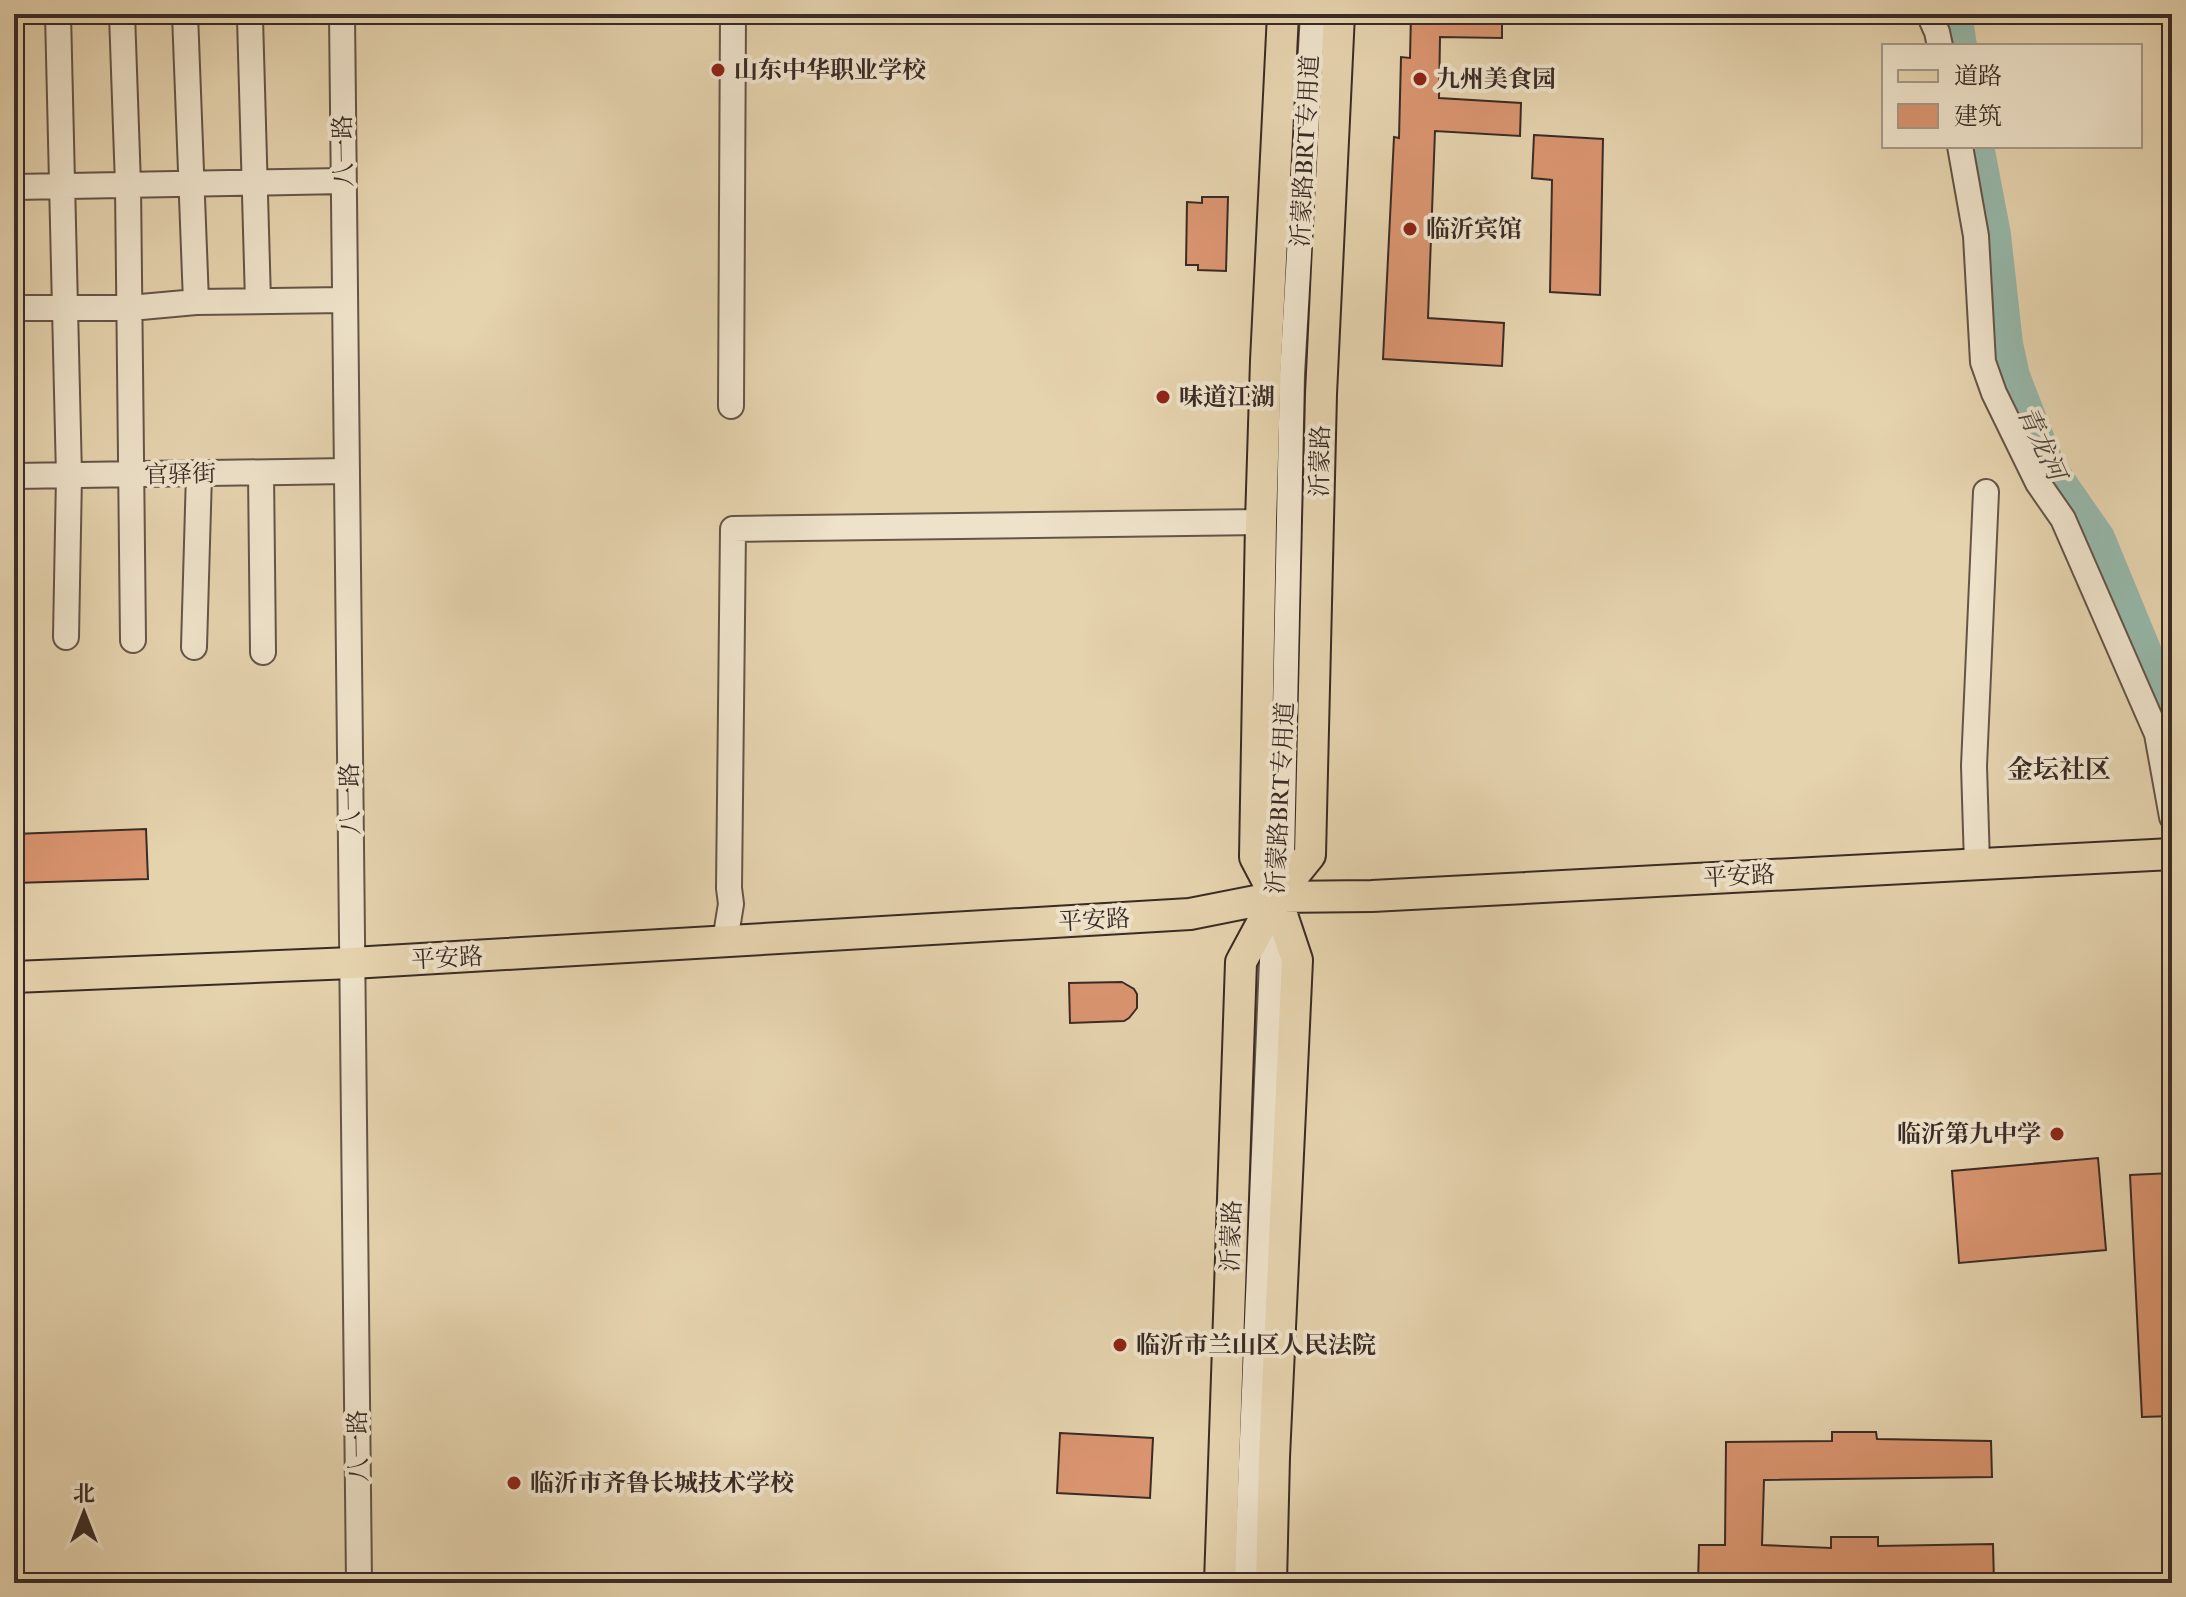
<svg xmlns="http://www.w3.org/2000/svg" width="2186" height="1597" font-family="'IM FELL French Canon','Noto Serif SC',serif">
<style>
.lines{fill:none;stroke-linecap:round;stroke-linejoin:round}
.river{stroke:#96b8aa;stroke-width:34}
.building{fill:#da9570;stroke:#3a2b26;stroke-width:2}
.minor-casing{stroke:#655548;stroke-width:28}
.major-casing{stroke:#3a2b26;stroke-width:34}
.minor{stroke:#eee2ca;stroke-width:24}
.major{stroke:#e5d3ae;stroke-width:30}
.poi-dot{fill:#8f2418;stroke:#eee2ca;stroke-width:3}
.labels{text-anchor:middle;stroke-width:8;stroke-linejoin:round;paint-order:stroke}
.poi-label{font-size:24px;font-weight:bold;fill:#3a2b26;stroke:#eee2ca;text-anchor:start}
.street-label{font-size:24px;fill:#3a2b26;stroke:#eee2ca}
.water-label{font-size:26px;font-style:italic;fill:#4c4740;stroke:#eee2ca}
.neighbourhood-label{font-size:26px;font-weight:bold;fill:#3a2b26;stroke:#eee2ca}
</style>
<rect width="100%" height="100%" fill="#e5d3ae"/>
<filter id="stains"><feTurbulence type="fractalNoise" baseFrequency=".0025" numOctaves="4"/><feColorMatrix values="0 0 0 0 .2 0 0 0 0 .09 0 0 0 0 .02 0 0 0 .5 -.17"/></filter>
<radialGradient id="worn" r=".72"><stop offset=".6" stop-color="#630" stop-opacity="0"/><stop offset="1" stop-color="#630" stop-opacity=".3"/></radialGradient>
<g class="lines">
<!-- river -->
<path class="river" d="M1952 14 1957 26 1960 46
M1977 146 1994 235 2006 344 2013 376 2048 466 2098 538 2172 718"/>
</g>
<!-- building -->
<path class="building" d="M1411 14H1502V38L1440 37 1439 98 1521 103 1520 136 1435 131 1428 318 1504 323 1502 366 1383 359 1394 137 1399 138 1401 57 1410 58Z
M1534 135 1603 139 1600 295 1550 292 1552 180 1532 178Z
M1202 197H1228L1226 271 1198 270V265H1186L1187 202 1202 203Z
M146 829 148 879 14 883V834Z
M1122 982 1134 989 1137 994V1008L1129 1018 1124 1021 1070 1023 1069 983Z
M2098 1158 2106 1250 1959 1263 1952 1171Z
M2172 1173V1416L2142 1417 2130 1175Z
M1832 1432H1876L1877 1439 1991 1441 1992 1477 1764 1480 1762 1545 1831 1548V1537H1878V1546L1993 1544 1994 1583H1698L1699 1545H1725L1726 1442 1832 1441Z
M1060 1433 1153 1438 1150 1498 1057 1493Z"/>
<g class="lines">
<defs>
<path id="minor" d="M58 14 69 476 66 637
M122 14 128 185 133 640
M185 14 196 302
M342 14 359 1583
M1929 14 1937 32 1940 46
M250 18 258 301
M1960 146 1976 236 1983 362 1994 393 2038 483 2063 519 2157 734 2172 817
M14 187 343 181
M14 308H130L196 302 345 300
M731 406 733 14
M261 473 263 652
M14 476 347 471
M194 647 199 474
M1977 864 1974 766 1986 492
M725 941 731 904 729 888 733 529 1261 522
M1246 1583 1272 961 1276 897 1282 857 1292 374 1313 14"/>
<path id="major" d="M14 977 352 963 1190 914 1276 897 1372 896 2172 854
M1220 1583 1241 962 1276 897 1310 855 1321 394 1339 14
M1271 1583 1274 1457 1297 960 1276 897 1255 857 1261 522 1266 361 1283 14"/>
</defs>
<!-- minor casing -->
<use href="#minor" class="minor-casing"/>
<!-- major casing -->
<use href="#major" class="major-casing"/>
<!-- minor -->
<use href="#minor" class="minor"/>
<!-- major -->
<use href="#major" class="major"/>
</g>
<!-- markers -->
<g class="poi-dot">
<circle cx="718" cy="70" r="8"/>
<circle cx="1420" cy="79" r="8"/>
<circle cx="1410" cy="229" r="8"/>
<circle cx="1163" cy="397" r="8"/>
<circle cx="2057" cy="1134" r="8"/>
<circle cx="1120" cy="1345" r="8"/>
<circle cx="514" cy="1483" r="8"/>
</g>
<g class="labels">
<!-- poi labels -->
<g class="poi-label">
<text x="734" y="78">山东中华职业学校</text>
<text x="1436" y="87">九州美食园</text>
<text x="1426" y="237">临沂宾馆</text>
<text x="1179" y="405">味道江湖</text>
<text x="2041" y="1142" text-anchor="end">临沂第九中学</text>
<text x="1136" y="1353">临沂市兰山区人民法院</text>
<text x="530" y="1491">临沂市齐鲁长城技术学校</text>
</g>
<!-- street labels -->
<g class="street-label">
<text transform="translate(343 151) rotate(-91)" y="8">八一路</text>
<text transform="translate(1305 151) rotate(-87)" y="8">沂蒙路BRT专用道</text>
<text transform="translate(1320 461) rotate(-89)" y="8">沂蒙路</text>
<text transform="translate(180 474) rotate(-1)" y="8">官驿街</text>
<text transform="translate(1280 798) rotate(-87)" y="8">沂蒙路BRT专用道</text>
<text transform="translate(350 799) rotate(-91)" y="8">八一路</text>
<text transform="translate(1739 876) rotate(-3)" y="8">平安路</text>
<text transform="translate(1094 920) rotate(-3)" y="8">平安路</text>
<text transform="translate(447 958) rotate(-3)" y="8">平安路</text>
<text transform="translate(1231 1236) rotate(-88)" y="8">沂蒙路</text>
<text transform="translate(358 1446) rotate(-91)" y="8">八一路</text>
</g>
<!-- water labels -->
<g class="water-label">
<text transform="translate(2042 443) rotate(65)" y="9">青龙河</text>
</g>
<!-- neighbourhood labels -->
<g class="neighbourhood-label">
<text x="2059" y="778">金坛社区</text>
</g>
</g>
<!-- margin -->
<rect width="2186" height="1597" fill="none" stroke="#e5d3ae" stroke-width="48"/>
<rect x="16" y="16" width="2154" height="1565" fill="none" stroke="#3a2b26" stroke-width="4"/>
<rect x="24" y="24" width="2138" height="1549" fill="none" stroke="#3a2b26" stroke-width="2"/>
<!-- legend -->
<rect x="1882" y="44" width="260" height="104" fill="#eee2ca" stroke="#a69988" stroke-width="2"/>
<rect x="1898" y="70" width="40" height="12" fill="#e5d3ae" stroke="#a69988" stroke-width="2"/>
<text x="1954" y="84" font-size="24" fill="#3a2b26">道路</text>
<rect x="1898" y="104" width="40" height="24" fill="#da9570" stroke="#a69988" stroke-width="2"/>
<text x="1954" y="124" font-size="24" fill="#3a2b26">建筑</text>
<!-- north arrow -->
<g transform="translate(84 1513)" stroke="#eee2ca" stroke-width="6" paint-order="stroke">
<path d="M0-6L14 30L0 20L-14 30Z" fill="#3a2b26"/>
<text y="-12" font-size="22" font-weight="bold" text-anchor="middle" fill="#3a2b26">北</text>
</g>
<rect width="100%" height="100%" filter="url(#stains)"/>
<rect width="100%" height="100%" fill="url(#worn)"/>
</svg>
